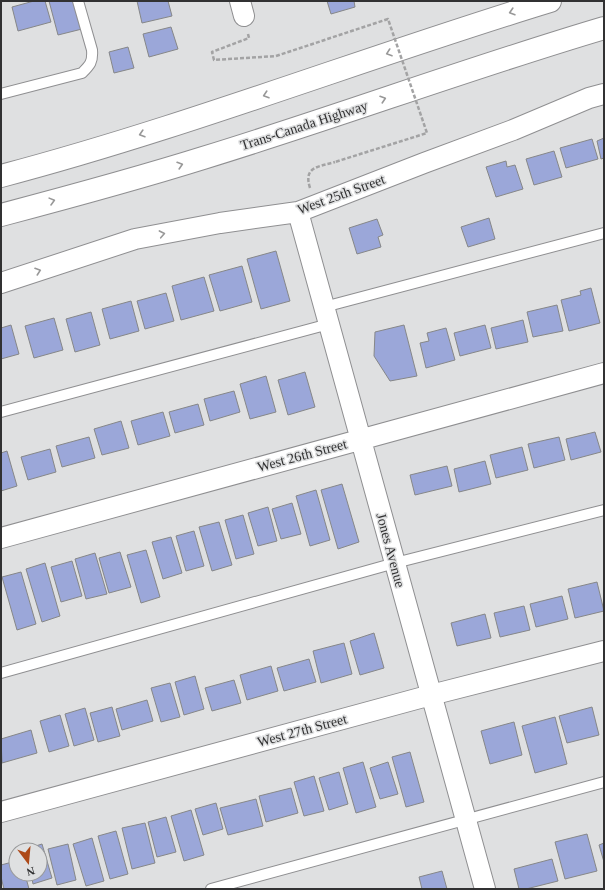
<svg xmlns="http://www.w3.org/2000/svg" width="605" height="890" font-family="'Times New Roman',serif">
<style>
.building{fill:#9ba7d9;stroke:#868788}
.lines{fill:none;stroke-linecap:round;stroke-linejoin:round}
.lane-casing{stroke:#8f8f91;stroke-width:12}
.street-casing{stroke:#8f8f91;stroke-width:22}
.highway-casing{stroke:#8f8f91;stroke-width:24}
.path{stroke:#a3a3a4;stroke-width:2.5;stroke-dasharray:4 2;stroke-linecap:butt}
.lane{stroke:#fff;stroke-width:10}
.street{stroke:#fff;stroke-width:20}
.highway{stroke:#fff;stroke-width:22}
.path-bridge{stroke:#a3a3a4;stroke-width:2.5;stroke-dasharray:4 2;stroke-linecap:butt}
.oneway{stroke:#989898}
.labels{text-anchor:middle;stroke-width:3;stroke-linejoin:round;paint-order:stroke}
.street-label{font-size:14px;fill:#313132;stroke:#dfe0e1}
</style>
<rect width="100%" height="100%" fill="#dfe0e1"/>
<!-- building -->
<path class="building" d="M34 1H45L51 22 18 31 12 7Z
M49 1H75L82 29 58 35Z
M137 1H168L172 16 142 23Z
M327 1H354L355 7 331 14Z
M171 27 178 49 149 57 143 34Z
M128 47 134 68 114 73 109 52Z
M604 138V158L601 159 597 141Z
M592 139 598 159 566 168 560 148Z
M554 151 562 177 534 185 526 159Z
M506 161 507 167 515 165 523 189 496 197 486 167Z
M489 218 495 239 468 247 461 227Z
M377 219 383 235 378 237 381 247 357 254 349 228Z
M276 251 290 301 261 309 247 259Z
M242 266 252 302 220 311 209 275Z
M204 277 214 311 181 320 172 286Z
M591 288 600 323 569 331 561 300 581 295 580 291Z
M166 293 174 321 145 329 137 301Z
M131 301 139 331 110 339 102 309Z
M557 305 563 331 533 337 527 312Z
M91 312 100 345 75 352 66 319Z
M54 318 63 350 34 358 25 326Z
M523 320 528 342 496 349 491 328Z
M11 325 19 354 1 359V328Z
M404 325 417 376 390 381 374 356 375 332Z
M485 325 491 348 460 356 454 333Z
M446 328 455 360 426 368 420 343 429 341 427 333Z
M305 372 315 407 288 415 278 380Z
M266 376 276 412 250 419 240 384Z
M234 391 240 412 210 421 204 399Z
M198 404 204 425 175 433 169 412Z
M163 412 170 436 138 445 131 421Z
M121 421 129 448 102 455 94 429Z
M595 432 601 452 571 460 566 439Z
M89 437 95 458 62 467 56 446Z
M559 437 565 460 534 468 528 444Z
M522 447 528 470 496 478 490 455Z
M50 449 56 472 28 480 21 457Z
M7 451 17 486 1 491V453Z
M485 461 491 484 459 492 454 469Z
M447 466 452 486 415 495 410 475Z
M342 484 359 542 338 549 321 490Z
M316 490 330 540 310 546 296 496Z
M292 503 301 534 281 539 272 509Z
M268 507 277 541 258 546 248 513Z
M243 515 254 554 236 559 225 520Z
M219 522 232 565 212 571 199 527Z
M194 531 204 566 186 571 176 536Z
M171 537 182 573 163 579 152 542Z
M146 550 160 597 141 603 127 555Z
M120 552 131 587 109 593 99 558Z
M95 553 107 594 86 599 75 559Z
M72 561 82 596 61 602 51 567Z
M45 563 60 616 42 622 26 569Z
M21 572 36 624 17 630 2 577Z
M597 582 604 611 575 618 568 589Z
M562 596 568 619 536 627 530 604Z
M524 606 530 630 500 637 494 613Z
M485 614 491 638 457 646 451 623Z
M374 633 384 668 360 675 350 641Z
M344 643 352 674 321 683 313 651Z
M309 659 316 682 284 691 277 668Z
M271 666 278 691 247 700 240 675Z
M195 676 204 709 184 715 175 682Z
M234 680 241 703 212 711 205 688Z
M170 683 180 717 161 722 151 688Z
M147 700 153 721 122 730 116 709Z
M112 707 120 736 98 742 90 713Z
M592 707 599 735 567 743 559 716Z
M85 708 94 740 74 746 65 714Z
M60 715 69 746 49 752 40 721Z
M555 717 567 764 535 773 522 726Z
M514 722 522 755 490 764 481 731Z
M31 730 37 753 2 763 1 739Z
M410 752 424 802 406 807 392 757Z
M363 762 376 807 356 813 343 768Z
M388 762 398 794 380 799 370 768Z
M339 772 348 804 329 810 319 778Z
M314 776 324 811 304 816 294 782Z
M291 788 298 813 266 822 259 796Z
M256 799 263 826 228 835 220 808Z
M216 803 223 829 203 835 195 809Z
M191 810 204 855 184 861 171 816Z
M166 817 176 852 157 857 148 822Z
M145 823 155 863 132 869 122 828Z
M116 831 128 874 110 879 98 836Z
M587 834 597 871 565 879 555 842Z
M92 838 104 881 86 886 73 844Z
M604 843V862L599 845Z
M42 844 52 878 33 884 31 874H40V850H23Z
M68 844 76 880 57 885 48 849Z
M552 859 558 881 526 889H519L514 869Z
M16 861V874H25L29 889H4L1 877V865Z
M442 871 447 889H422L419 877Z"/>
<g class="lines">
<defs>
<path id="lane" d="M1 94 82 73C90 65 93 62 92 50L78 1
M324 307 604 233
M1 412 329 324
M1 673 395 563 604 510
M211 889 604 782"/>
<path id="street" d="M240 1 244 16
M298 212 485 889
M1 283 135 239 220 223 298 212 424 163 513 130 589 98 604 94
M1 538 604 373
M1 812 431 695 604 651"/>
<path id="highway" d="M1 176C187 127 366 57 550 1
M1 215C69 197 136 179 203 158 337 117 469 68 604 28"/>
</defs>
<!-- lane casing -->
<use href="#lane" class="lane-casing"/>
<!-- street casing -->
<use href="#street" class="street-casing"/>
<!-- highway casing -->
<use href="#highway" class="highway-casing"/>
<!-- path -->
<path class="path" d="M248 34 249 38 212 52 214 60 276 56
M310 188C303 166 319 167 335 162"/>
<!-- lane -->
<use href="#lane" class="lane"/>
<!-- street -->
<use href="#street" class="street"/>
<!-- highway -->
<use href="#highway" class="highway"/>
<!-- path-bridge -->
<path class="path-bridge" d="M276 56 388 19 427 133 335 162"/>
</g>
<!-- one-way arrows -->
<defs><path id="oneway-chevron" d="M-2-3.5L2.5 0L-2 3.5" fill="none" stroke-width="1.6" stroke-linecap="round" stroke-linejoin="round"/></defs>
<g class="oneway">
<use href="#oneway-chevron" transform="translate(512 12) rotate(163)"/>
<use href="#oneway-chevron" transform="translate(389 53) rotate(161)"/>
<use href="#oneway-chevron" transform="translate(266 95) rotate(162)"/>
<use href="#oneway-chevron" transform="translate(383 99) rotate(-18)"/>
<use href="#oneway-chevron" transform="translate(142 134) rotate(163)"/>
<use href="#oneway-chevron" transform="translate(180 165) rotate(-17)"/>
<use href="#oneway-chevron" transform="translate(52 201) rotate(-15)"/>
<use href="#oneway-chevron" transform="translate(162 234) rotate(-11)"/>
<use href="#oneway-chevron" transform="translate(38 271) rotate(-19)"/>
</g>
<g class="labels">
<!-- street labels -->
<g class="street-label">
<text transform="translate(304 125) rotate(-18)" y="5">Trans-Canada Highway</text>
<text transform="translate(341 194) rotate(-20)" y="5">West 25th Street</text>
<text transform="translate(302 455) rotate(-15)" y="5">West 26th Street</text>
<text transform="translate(391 550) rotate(75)" y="5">Jones Avenue</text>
<text transform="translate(302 730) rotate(-15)" y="5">West 27th Street</text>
</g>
</g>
<!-- border -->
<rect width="605" height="890" fill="none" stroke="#313132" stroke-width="4"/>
<!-- north arrow -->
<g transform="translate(28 862) rotate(164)"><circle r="19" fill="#dfe0e1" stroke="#999a9b"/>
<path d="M0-3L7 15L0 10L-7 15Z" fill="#ad4918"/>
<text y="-6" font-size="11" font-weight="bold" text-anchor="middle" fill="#313132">N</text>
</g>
</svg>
